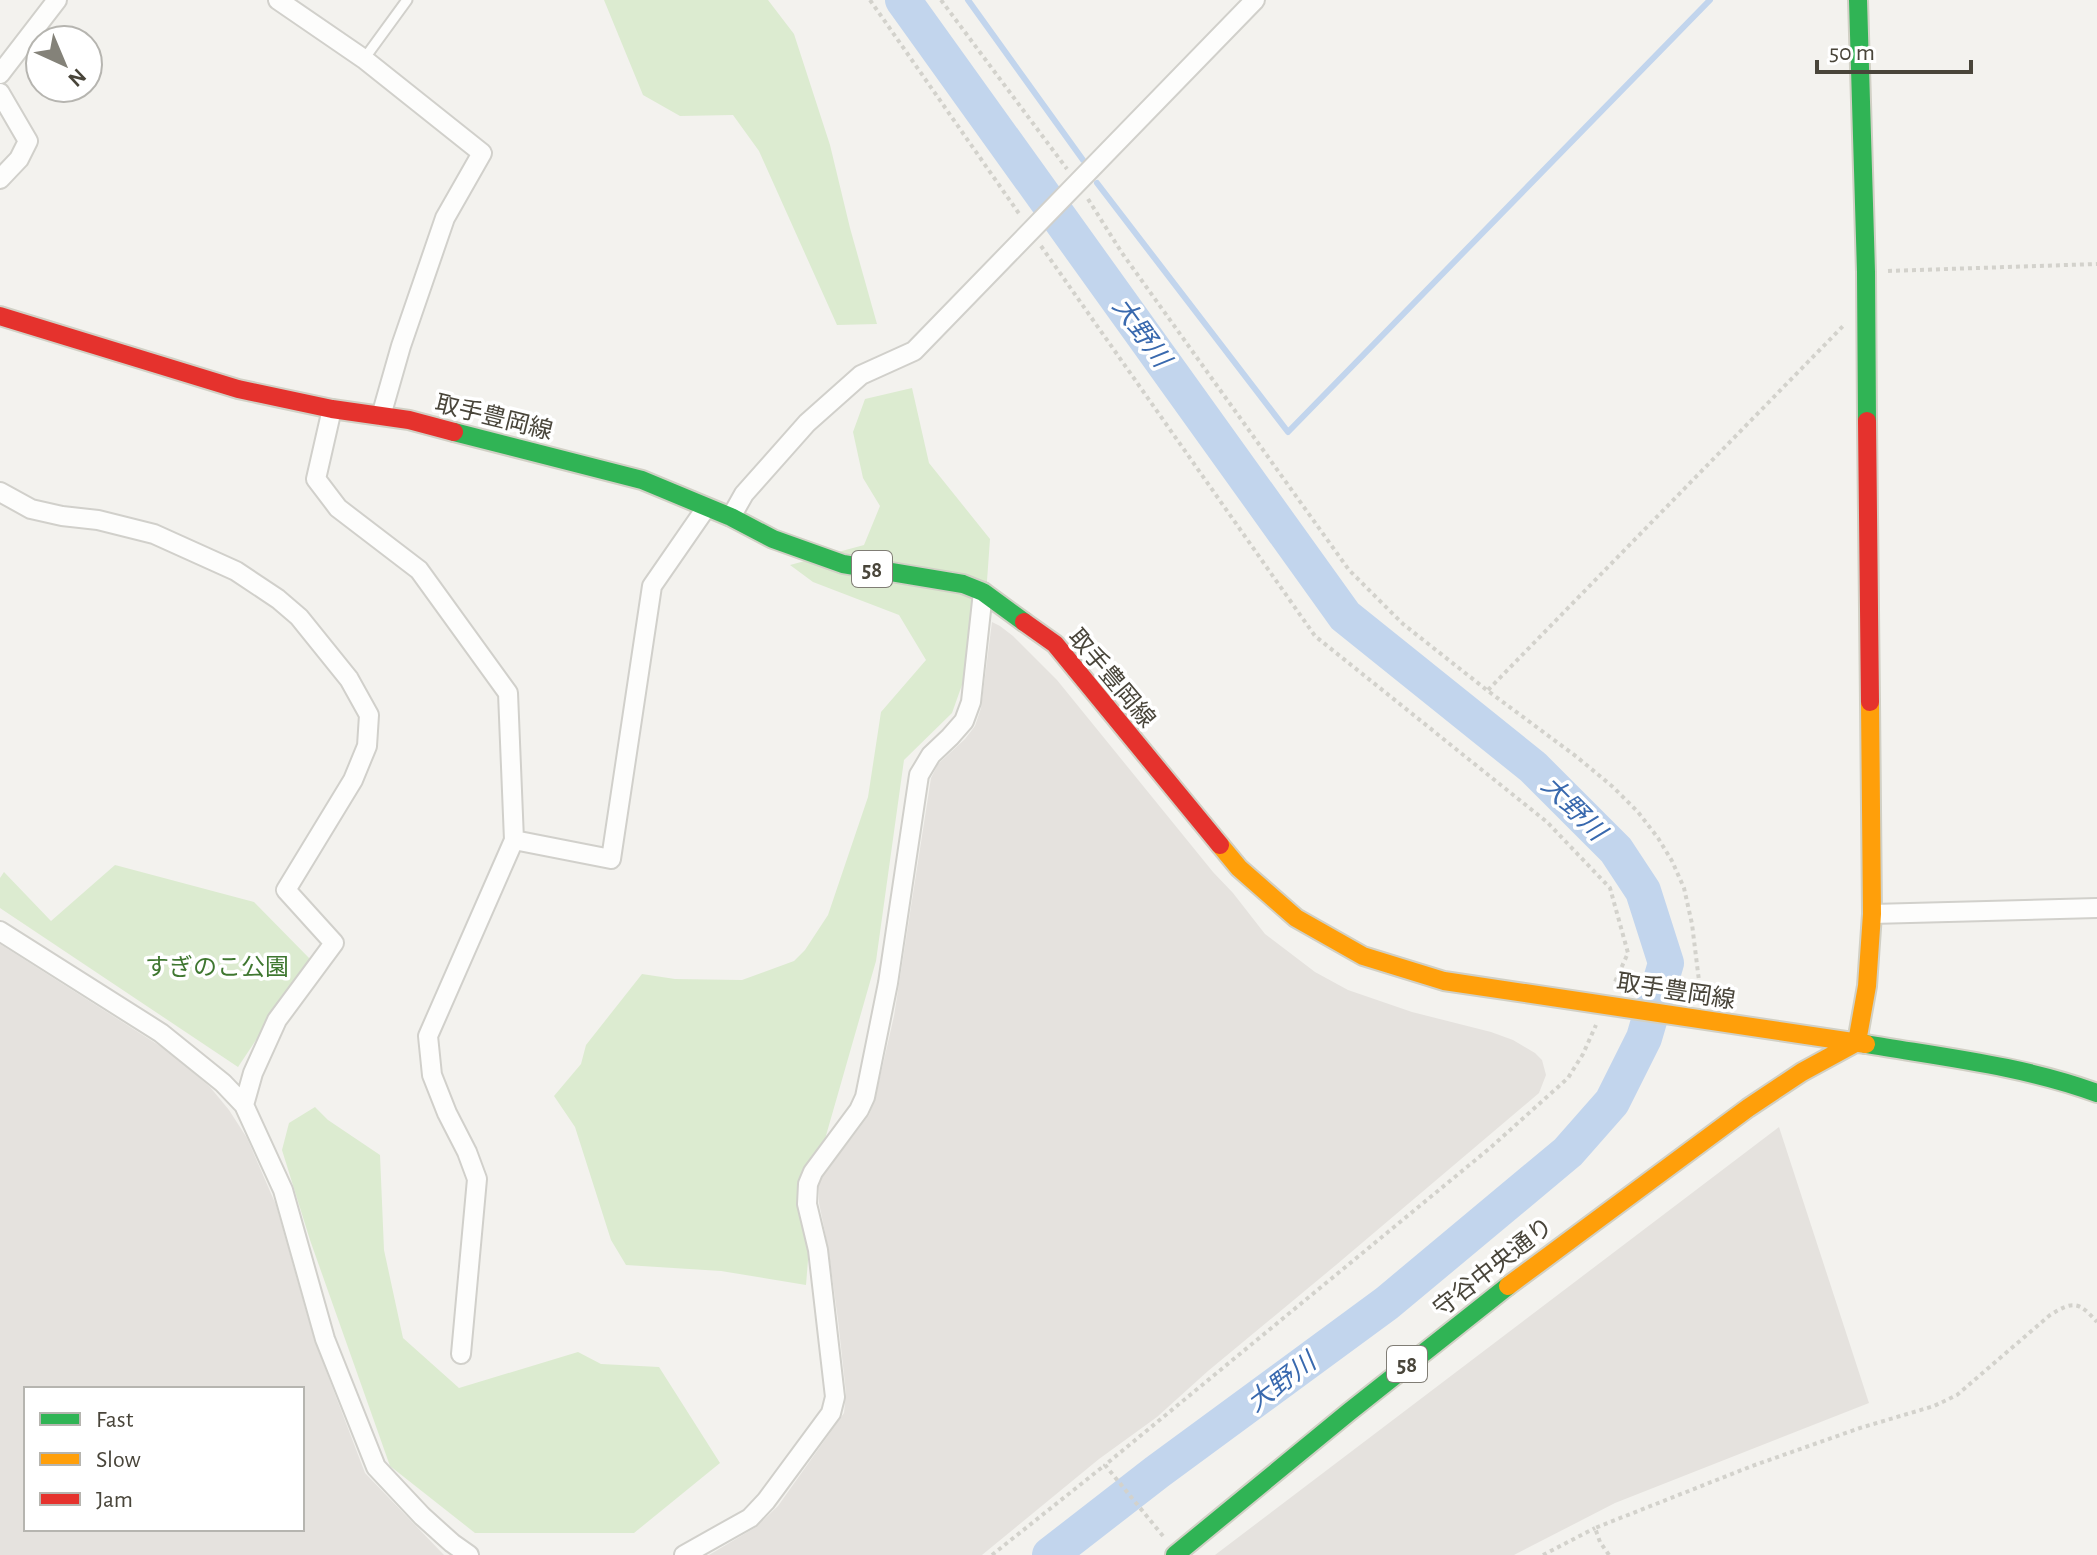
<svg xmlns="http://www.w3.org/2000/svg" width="2097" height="1555" font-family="'Alegreya Sans','Noto Sans JP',sans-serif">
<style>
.industrial{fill:#e5e2de;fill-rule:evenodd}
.green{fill:#dcebd0}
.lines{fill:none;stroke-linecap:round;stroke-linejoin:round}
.stream{stroke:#c2d5ed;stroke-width:6}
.river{stroke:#c2d5ed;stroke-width:36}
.lane-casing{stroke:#d1d0cb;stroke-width:13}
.street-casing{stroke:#d1d0cb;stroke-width:22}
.fast-casing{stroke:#d1d0c5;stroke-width:22}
.slow-casing{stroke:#d1d0c5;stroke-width:22}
.jam-casing{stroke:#d1d0c5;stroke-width:22}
.path{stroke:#d3d2cc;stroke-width:4;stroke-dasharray:4 4;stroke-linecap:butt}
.lane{stroke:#fdfdfc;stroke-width:9}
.street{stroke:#fdfdfc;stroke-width:18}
.fast{stroke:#30b455;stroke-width:18}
.slow{stroke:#ff9f0a;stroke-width:18}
.jam{stroke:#e5322d;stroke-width:18}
.labels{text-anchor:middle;stroke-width:7;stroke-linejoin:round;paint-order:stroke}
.shield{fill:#fff;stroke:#807d75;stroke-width:2}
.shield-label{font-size:22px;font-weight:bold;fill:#49453a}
.street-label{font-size:24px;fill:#49453a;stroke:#fff}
.park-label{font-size:24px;fill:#3f7730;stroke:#fff}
.water-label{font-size:26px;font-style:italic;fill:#3969ae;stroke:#fff}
</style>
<rect width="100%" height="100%" fill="#f3f2ee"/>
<!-- industrial -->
<path class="industrial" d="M992 622 1000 626 1013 636 1057 680 1213 872 1233 893 1265 934 1315 972 1348 990 1412 1012 1491 1032 1513 1040 1535 1053 1542 1060 1546 1075 1539 1093 1336 1265 1208 1371 1157 1417 1099 1459 982 1555H709L756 1527 778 1506 844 1413 846 1393 838 1320 828 1247 819 1203V1181L869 1115 875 1099 894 1016 931 778 938 764 965 739 975 726 981 708Z
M0 944 171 1053 210 1087 229 1110 247 1138 276 1205 314 1339 365 1473 444 1555H0ZM302 1389V1529H26V1389Z
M1779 1127 1869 1403 1615 1503 1514 1555H1215Z"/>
<!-- green -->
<path class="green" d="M604 0H768L794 34 830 145 850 228 877 324 837 325 759 151 733 115 680 116 643 95Z
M912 388 929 463 990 539 984 623 952 713 904 760 876 961 815 1174 806 1285 721 1271 626 1265 611 1240 575 1127 554 1096 581 1064 586 1045 642 974 675 979 742 980 794 961 805 950 828 915 868 797 881 712 926 660 899 615 813 582 790 565 864 545 880 506 863 478 853 432 865 399Z
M115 865 254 902 310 959 238 1067 0 908V878L4 872 51 921Z
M315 1107 328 1120 380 1155 384 1250 403 1338 459 1388 578 1352 601 1364 659 1367 720 1463 634 1533H475L390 1466 310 1240 282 1150 289 1123Z"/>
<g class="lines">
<!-- stream -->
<path class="stream" d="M968 0 1083 160
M1097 183 1288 432 1710 0"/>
<!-- river -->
<path class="river" d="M903 0 1345 616 1533 767 1616 850 1643 891 1666 963 1644 1038 1612 1102 1568 1152 1387 1303 1157 1472 1050 1555"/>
<defs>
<path id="lane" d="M364 59 407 0"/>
<path id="street" d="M278 0 364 59 482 153 445 218 401 346 381 416
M0 74 57 0
M0 93 28 141 19 159 0 179
M332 409 316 479 338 508 419 570 508 693 514 840 428 1036 432 1075 447 1113 467 1152 477 1179 461 1354
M0 492 31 509 62 516 98 520 154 534 236 571 278 599 299 617 349 679 369 715 367 746 353 780 286 890 334 943 277 1020 253 1073 244 1105
M731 517 744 494 807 423 861 375 914 351 1255 0
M514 840 611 859 652 586 706 508
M1872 914 2097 908
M0 931 161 1033 223 1083 244 1105 283 1190 325 1339 376 1467 422 1516 452 1543 469 1555
M684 1555 750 1518 766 1501 831 1413 835 1397 818 1250 807 1204 808 1184 813 1172 859 1110 865 1097 888 983 919 775 931 755 950 737 964 721 971 702 983 592"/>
<path id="fast" d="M1858 0 1866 272 1867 421
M454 432 642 480 731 517 773 539 843 564 963 584 983 592 1024 622
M1866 1044C1942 1057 2024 1066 2097 1093
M1175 1555 1349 1412 1508 1286"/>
<path id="slow" d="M1220 845 1239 868 1296 918 1363 956 1444 981 1866 1044
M1857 1042 1867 986 1872 914 1870 702
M1508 1286 1748 1108 1802 1072 1857 1042"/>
<path id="jam" d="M0 316 238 389 332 409 409 420 454 432
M1867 421 1870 702
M1024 622 1055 644 1220 845"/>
</defs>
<!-- lane casing -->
<use href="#lane" class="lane-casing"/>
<!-- street casing -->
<use href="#street" class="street-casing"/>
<!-- fast casing -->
<use href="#fast" class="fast-casing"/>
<!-- slow casing -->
<use href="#slow" class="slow-casing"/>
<!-- jam casing -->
<use href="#jam" class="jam-casing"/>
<!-- path -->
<path class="path" d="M870 0 1020 215
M941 0 1067 169
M1088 199 1122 253 1349 570 1403 624 1488 691 1577 757 1613 787 1638 812 1658 838 1672 861 1684 888 1692 924 1701 997
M1041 246 1315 636 1547 822 1610 888 1628 953 1614 984
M1888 271 2097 264
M1488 690 1845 324
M1163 1536 1105 1465 1490 1148 1568 1078 1583 1054 1596 1025
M992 1555 1105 1465
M1543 1555 1595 1528
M1609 1555 1600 1542 1595 1528 1752 1466 1860 1428 1934 1406 1957 1395 2050 1315C2074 1300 2079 1302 2097 1322"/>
<!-- lane -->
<use href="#lane" class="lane"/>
<!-- street -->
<use href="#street" class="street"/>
<!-- fast -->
<use href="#fast" class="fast"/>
<!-- slow -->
<use href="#slow" class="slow"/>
<!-- jam -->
<use href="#jam" class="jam"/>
</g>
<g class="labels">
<!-- shield labels -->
<g class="shield">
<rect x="852" y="551" width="40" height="36" rx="6"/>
<rect x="1387" y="1346" width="40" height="36" rx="6"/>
</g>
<g class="shield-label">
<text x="872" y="577">58</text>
<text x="1407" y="1372">58</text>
</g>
<!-- street labels -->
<g class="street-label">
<text transform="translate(494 417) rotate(14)" y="8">取手豊岡線</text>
<text transform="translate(1112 678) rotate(50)" y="8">取手豊岡線</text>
<text transform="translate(1676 991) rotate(9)" y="8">取手豊岡線</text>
<text transform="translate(1493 1267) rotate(-38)" y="8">守谷中央通り</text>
</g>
<!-- park labels -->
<g class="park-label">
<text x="217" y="975">すぎのこ公園</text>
</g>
<!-- water labels -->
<g class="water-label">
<text transform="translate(1142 332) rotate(54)" y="9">大野川</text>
<text transform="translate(1574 808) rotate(45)" y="9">大野川</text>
<text transform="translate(1281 1382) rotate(-37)" y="9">大野川</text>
</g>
</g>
<!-- legend -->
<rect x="24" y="1387" width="280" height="144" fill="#ffffff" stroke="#b6b5b0" stroke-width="2"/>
<rect x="40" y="1413" width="40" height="12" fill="#30b455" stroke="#b6b5b0" stroke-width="2"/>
<text x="96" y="1427" font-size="24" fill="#49453a">Fast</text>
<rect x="40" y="1453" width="40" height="12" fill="#ff9f0a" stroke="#b6b5b0" stroke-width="2"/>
<text x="96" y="1467" font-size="24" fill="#49453a">Slow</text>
<rect x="40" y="1493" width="40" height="12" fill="#e5322d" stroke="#b6b5b0" stroke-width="2"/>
<text x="96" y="1507" font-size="24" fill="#49453a">Jam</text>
<!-- north arrow -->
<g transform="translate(64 64) rotate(136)"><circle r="38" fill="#ffffff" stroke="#b6b5b0" stroke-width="2"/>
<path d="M0-6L14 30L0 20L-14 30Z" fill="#848279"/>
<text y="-12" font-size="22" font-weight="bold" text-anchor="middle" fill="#49453a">N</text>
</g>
<!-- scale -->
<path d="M1817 60v12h154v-12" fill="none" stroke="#49453a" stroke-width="4"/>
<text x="1829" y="60" font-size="24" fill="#49453a" stroke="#ffffff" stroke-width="6" paint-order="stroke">50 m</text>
</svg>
